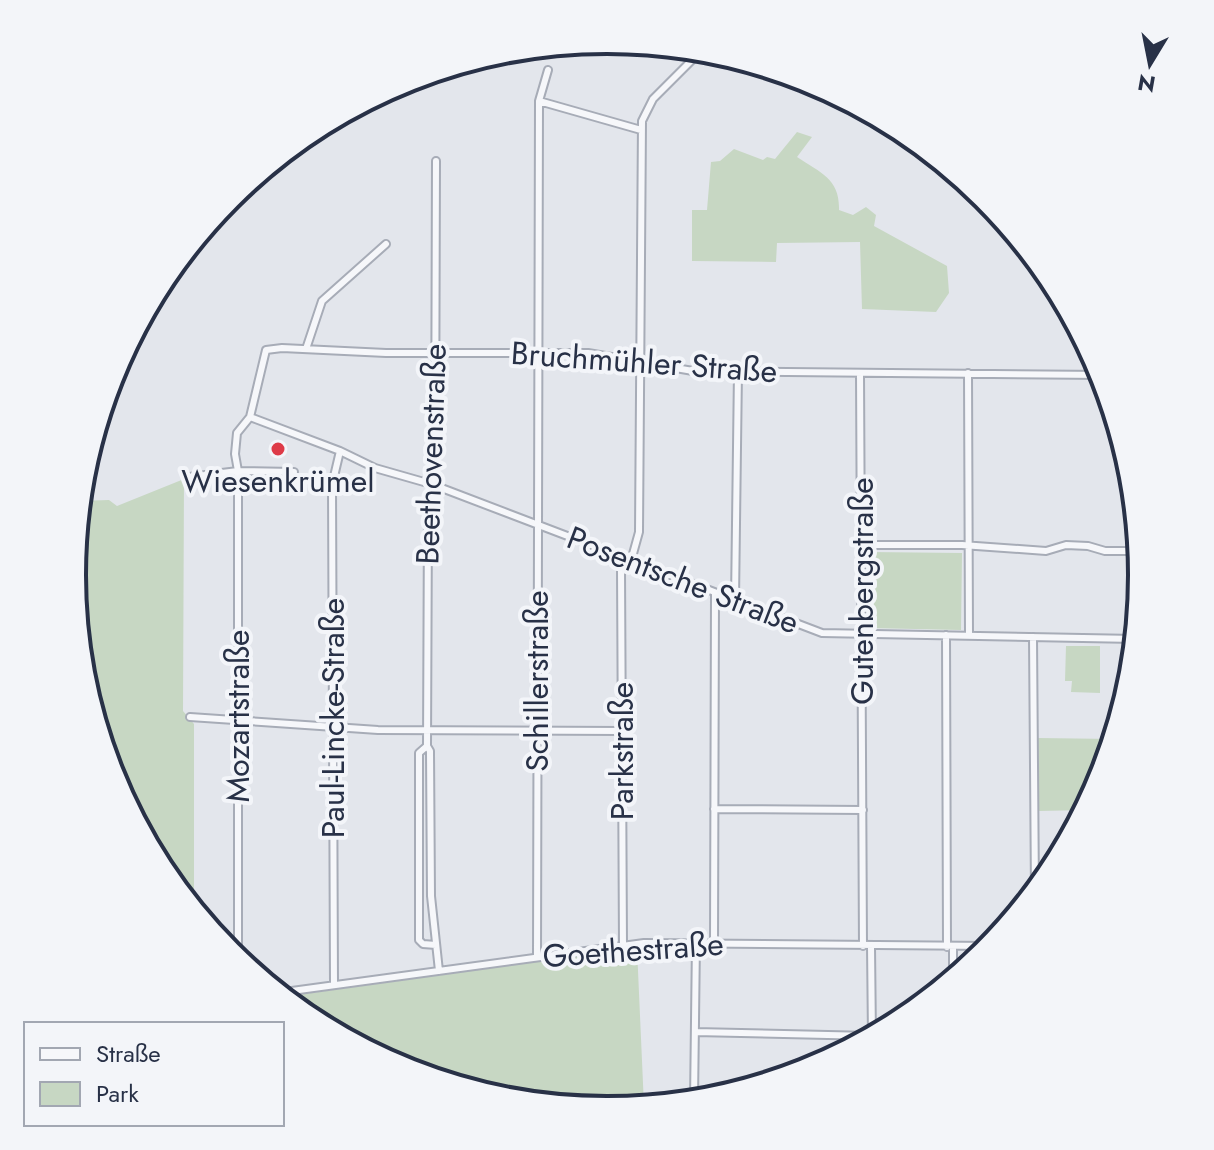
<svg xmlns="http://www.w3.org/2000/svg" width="1214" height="1150" font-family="Jost,sans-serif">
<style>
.green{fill:#c7d7c3}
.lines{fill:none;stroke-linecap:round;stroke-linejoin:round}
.minor-casing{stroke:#a7acb7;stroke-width:10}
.minor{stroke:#f6f7fa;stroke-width:6}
.poi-dot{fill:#de3b48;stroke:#f3f5f9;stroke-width:3}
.labels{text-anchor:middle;stroke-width:8;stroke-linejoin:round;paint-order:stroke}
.street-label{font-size:32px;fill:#283147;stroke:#f3f5f9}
.poi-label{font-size:32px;fill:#283147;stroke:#f3f5f9}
.rim{fill:none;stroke:#283147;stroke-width:4}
</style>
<rect width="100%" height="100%" fill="#e3e6ec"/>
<!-- green -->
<path class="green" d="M797 132 812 137 797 157C821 173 840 179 839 210L853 215 866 207 876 215 874 226 947 266 949 293 936 312 862 309 860 242 777 243 776 262 692 261V210H707L711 162 720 161 734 149 763 160 767 157 775 159Z
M184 479 183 711 194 724V911L162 872 113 779 82 679 72 575 79 501 109 500 117 506Z
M869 552 962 553 961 630 869 628Z
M1066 646H1100V693L1071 692 1072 681H1065Z
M1038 738 1114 739 1101 780 1085 810 1039 811Z
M637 948 644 1106C518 1119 379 1077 282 997Z"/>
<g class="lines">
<defs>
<path id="minor" d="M539 101 641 130
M436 161 435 468 428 514 427 746 430 751 431 896 439 971
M306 349 322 301 386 244
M860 373 863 946
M968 373 969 636
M250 417 340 451 375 468 431 484 822 633 1136 639
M189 477 238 471 294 472
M862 545H962L1046 551 1066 545 1088 546 1105 551H1140
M631 561 639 532 642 121 653 99 703 49
M735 600 738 371
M946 635 947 947
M1033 637 1035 893
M190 717 378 730 623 731
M427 746 419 753V940L423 944 436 945
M714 809 863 810
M714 942 715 593
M623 945 621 569 624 558
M871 946 872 1037
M953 947V980
M537 957 539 101 548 70
M238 961V471L235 454 237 433 250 417 266 350 282 348 386 353H588L693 371 1103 375
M334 985 332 485 340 451
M277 993 644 943 991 946
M695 1032 872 1036
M694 1101 696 941"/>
</defs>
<!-- minor casing -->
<use href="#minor" class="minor-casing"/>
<!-- minor -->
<use href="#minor" class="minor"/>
</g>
<!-- markers -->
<circle class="poi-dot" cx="278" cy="449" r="8"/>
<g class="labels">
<!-- street labels -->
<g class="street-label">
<text transform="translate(644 362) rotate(4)" y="11">Bruchmühler Straße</text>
<text transform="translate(431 454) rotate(-88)" y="11">Beethovenstraße</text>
<text transform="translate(683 580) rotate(21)" y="11">Posentsche Straße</text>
<text transform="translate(862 591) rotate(-90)" y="11">Gutenbergstraße</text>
<text transform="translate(537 681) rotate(-90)" y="11">Schillerstraße</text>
<text transform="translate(238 716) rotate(-90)" y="11">Mozartstraße</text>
<text transform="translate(333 718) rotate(-90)" y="11">Paul-Lincke-Straße</text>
<text transform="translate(622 751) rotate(-90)" y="11">Parkstraße</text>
<text transform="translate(633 950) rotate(-4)" y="11">Goethestraße</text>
</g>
<!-- poi labels -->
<g class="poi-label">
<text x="278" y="492">Wiesenkrümel</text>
</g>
</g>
<!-- crop -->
<path d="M0 0H1214V1150H0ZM86 575a521 521 0 1 1 1042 0a521 521 0 1 1-1042 0Z" fill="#f3f5f9" fill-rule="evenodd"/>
<path class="rim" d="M86 575a521 521 0 1 1 1042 0a521 521 0 1 1-1042 0Z"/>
<!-- legend -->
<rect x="24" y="1022" width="260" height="104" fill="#f3f5f9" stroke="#a2a7b2" stroke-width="2"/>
<rect x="40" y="1048" width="40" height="12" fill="#f6f7fa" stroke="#a2a7b2" stroke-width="2"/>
<text x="96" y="1062" font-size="24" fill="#283147">Straße</text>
<rect x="40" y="1082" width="40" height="24" fill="#c7d7c3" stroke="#a2a7b2" stroke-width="2"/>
<text x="96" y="1102" font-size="24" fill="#283147">Park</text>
<!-- north arrow -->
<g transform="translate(1150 64) rotate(190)" stroke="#f3f5f9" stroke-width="6" paint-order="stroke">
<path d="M0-6L14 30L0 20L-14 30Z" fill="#283147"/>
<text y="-12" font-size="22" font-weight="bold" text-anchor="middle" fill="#283147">N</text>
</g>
</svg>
